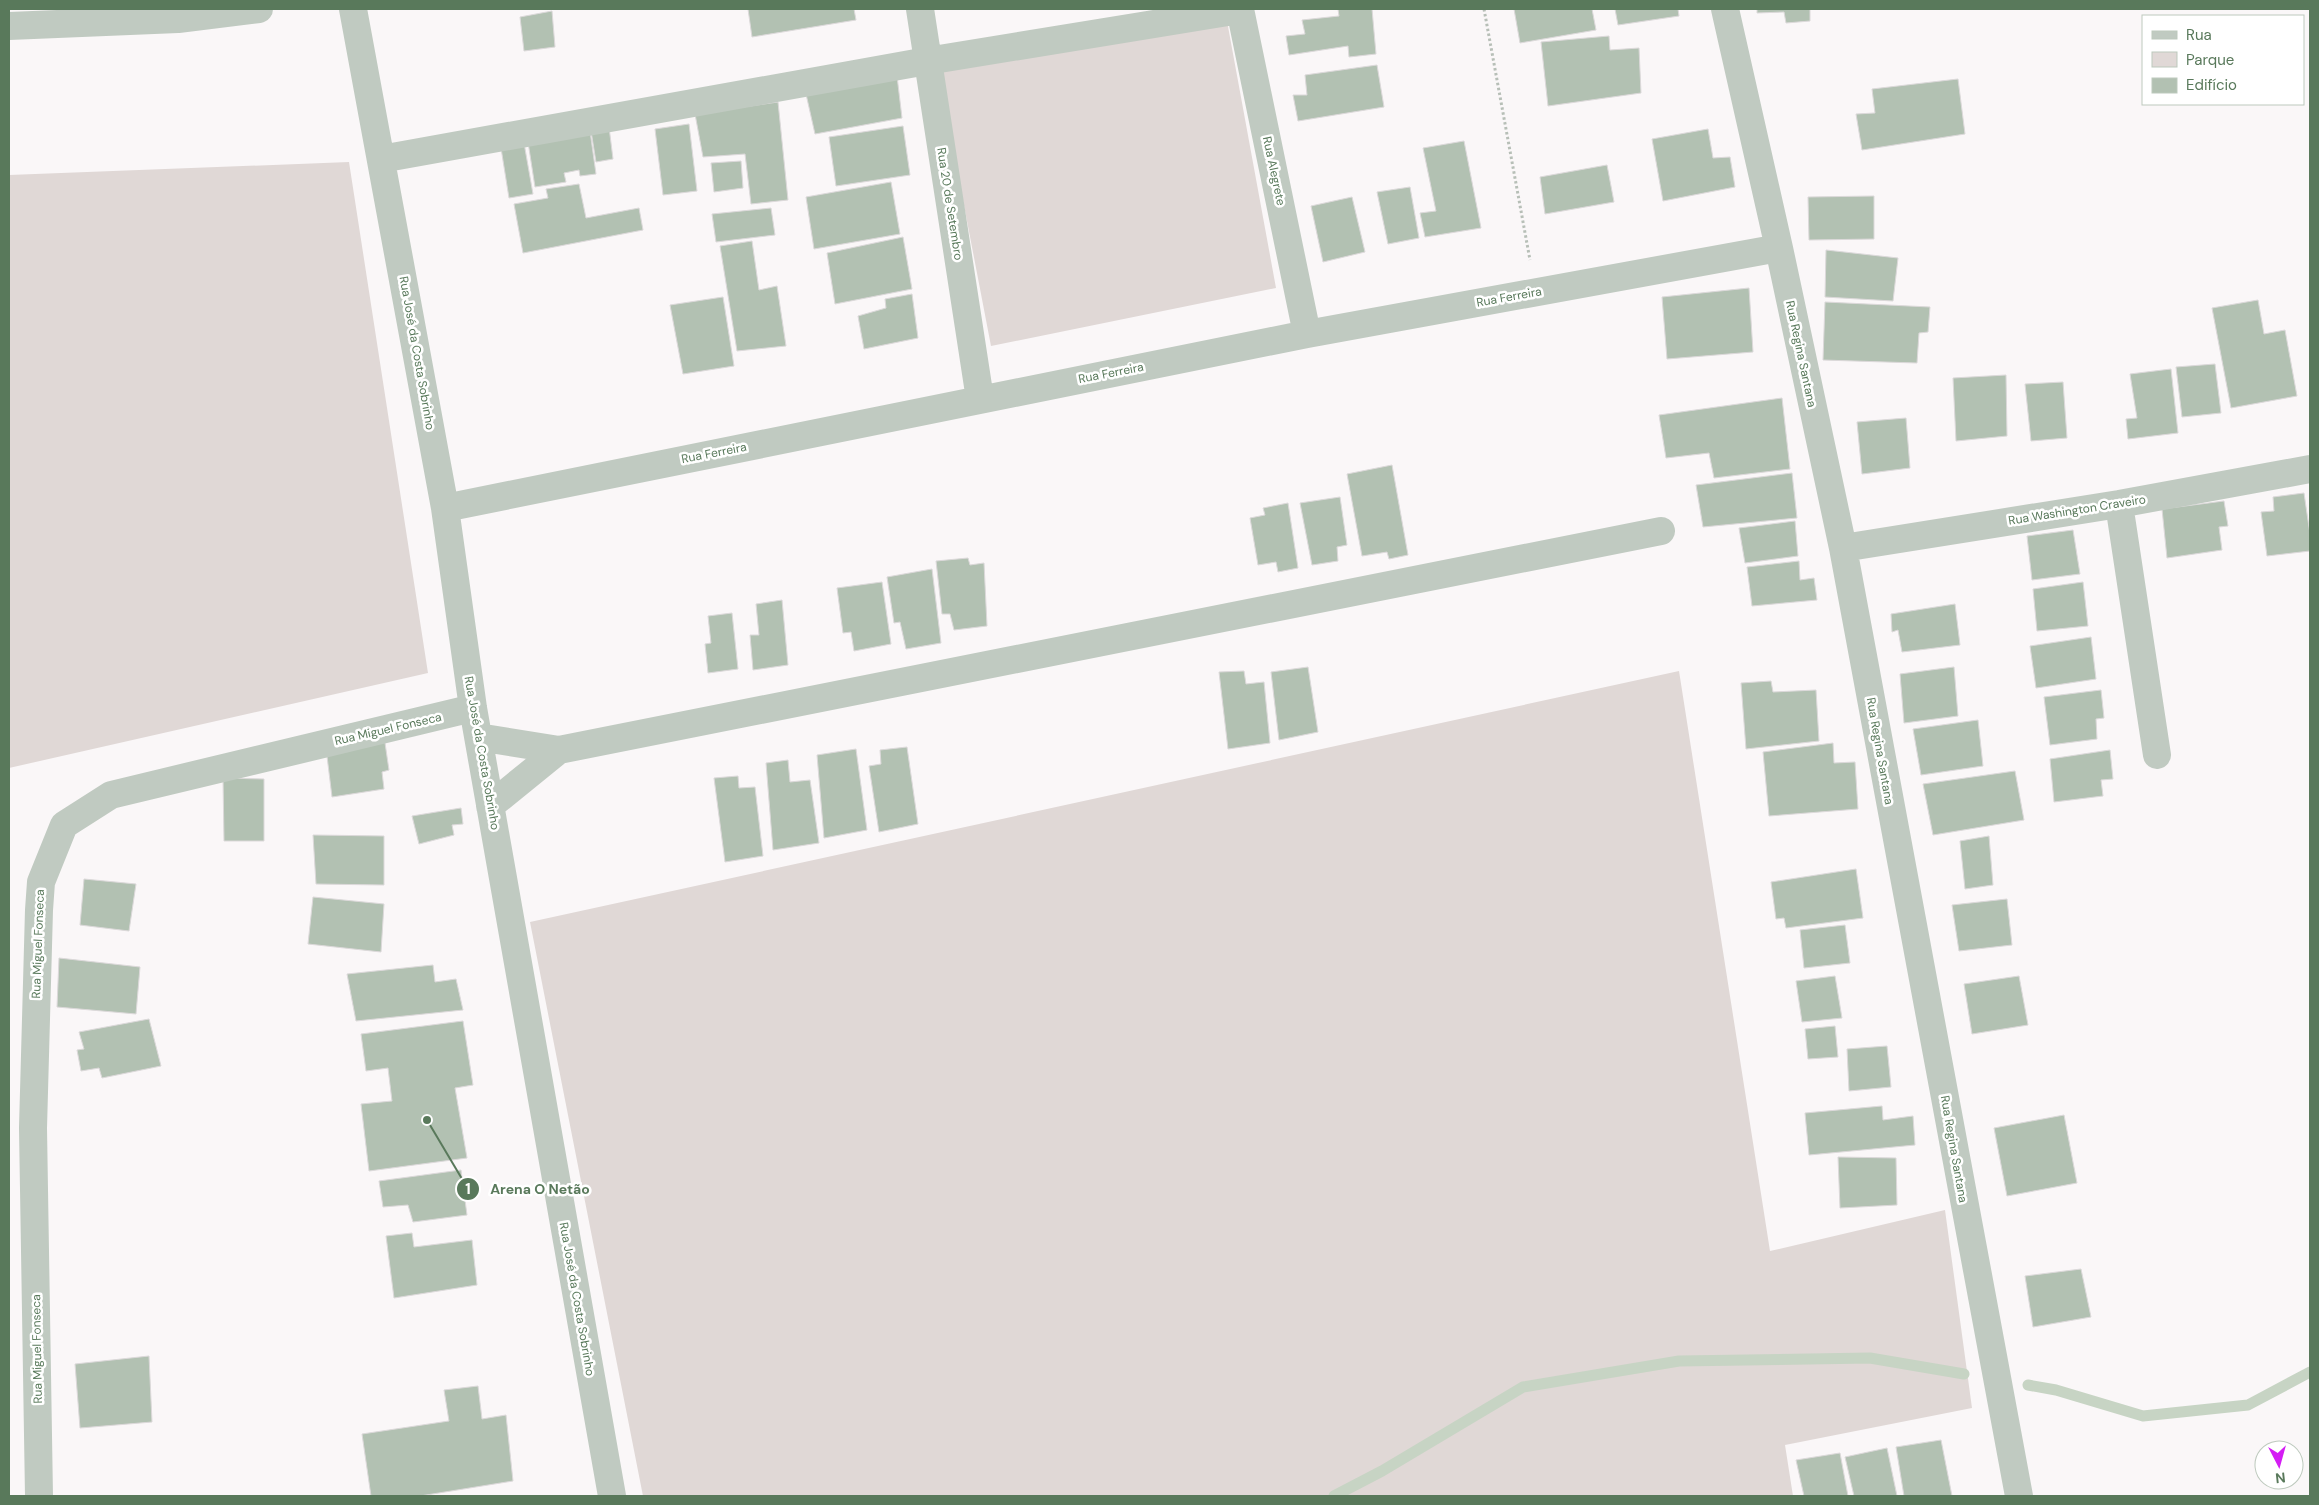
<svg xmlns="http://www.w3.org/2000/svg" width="2319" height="1505" font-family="'DM Sans',sans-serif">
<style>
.green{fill:#e0d8d6}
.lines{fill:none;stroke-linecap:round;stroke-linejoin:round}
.stream{stroke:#c7d4c4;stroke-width:11}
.building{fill:#b2c1b2;stroke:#dcd9da}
.path{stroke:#b7bfb7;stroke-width:3;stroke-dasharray:2.5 2.5;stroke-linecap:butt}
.minor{stroke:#c0cac1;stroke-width:28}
.labels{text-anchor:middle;stroke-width:5;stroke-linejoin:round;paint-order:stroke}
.street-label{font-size:12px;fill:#59795b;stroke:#fff}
.leader{fill:none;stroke:#59795b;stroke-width:2}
.callout-dot{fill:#59795b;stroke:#fff;stroke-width:2}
.mark-label{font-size:15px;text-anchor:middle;font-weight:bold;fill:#fff}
.callout-label{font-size:14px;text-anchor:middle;font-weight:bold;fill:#59795b;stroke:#fff;stroke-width:5;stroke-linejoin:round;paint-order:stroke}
</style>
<rect width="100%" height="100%" fill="#faf7f8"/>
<!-- green -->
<path class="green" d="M1227 21 1276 288 991 346 938 70Z
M349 162 428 673 9 768V175Z
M1679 671 1770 1251 1945 1210 1972 1408 1785 1445 1793 1496H643L530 922Z"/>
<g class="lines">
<!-- stream -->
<path class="stream" d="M2028 1385 2056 1390 2143 1416 2248 1405 2310 1372
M1334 1496 1382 1471 1523 1387 1679 1361 1870 1358 1964 1374"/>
</g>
<!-- building -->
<path class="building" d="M748 9H854L856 20 752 37Z
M1338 9H1372L1376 54 1349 57 1348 46 1289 55 1286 36 1305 34 1302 20 1339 16Z
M1514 9H1592L1596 30 1520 43Z
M1615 9H1678L1679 16 1618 25Z
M1757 9H1810V21L1786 23 1784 12 1757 13Z
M552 11 555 47 524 51 520 17Z
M1609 36 1610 50 1639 48 1641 93 1548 106 1541 42Z
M1377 65 1384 107 1298 121 1293 95H1307L1305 75Z
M897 76 902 118 815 134 806 94Z
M1958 79 1965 134 1862 150 1856 114 1875 113 1872 89Z
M778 102 788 200 751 204 745 154 703 157 695 114Z
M689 124 697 191 663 195 655 129Z
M903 126 910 175 836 186 829 137Z
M609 127 613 159 596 162 591 131Z
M1708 129 1713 158 1730 157 1735 187 1663 201 1652 139Z
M590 131 596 174 580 176 579 170 564 173 566 182 535 187 528 142Z
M1464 141 1481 228 1425 237 1420 213 1436 211 1423 148Z
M524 143 533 194 509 198 501 148Z
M741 161 743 188 714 192 711 163Z
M1607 165 1614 202 1545 214 1540 177Z
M891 182 900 234 814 249 806 197Z
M579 184 586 218 639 208 643 230 523 253 514 204 548 198 546 189Z
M1410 187 1419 238 1388 244 1377 192Z
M1874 196V239L1809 240 1808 197Z
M1352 197 1365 252 1323 262 1311 206Z
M771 208 775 235 716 242 712 214Z
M903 237 912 289 835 304 827 253Z
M752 241 759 290 777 286 786 346 737 351 720 246Z
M1826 250 1898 258 1893 301 1825 297Z
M1749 288 1753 352 1667 359 1662 297Z
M912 294 918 338 864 349 858 316 886 308 885 299Z
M723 297 734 366 683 374 670 305Z
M2258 300 2264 334 2285 330 2297 396 2231 408 2212 308Z
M1825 302 1930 307 1928 332 1919 333 1917 363 1823 360Z
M2215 364 2221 413 2182 417 2176 367Z
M2171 369 2178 433 2128 439 2126 419 2137 418 2130 374Z
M2006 375 2007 436 1956 441 1953 378Z
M2063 382 2067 438 2031 441 2025 384Z
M1782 398 1790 469 1714 478 1709 453 1666 458 1659 415Z
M1906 418 1910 468 1862 474 1857 422Z
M1392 465 1408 555 1389 559 1387 552 1362 556 1347 474Z
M1792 473 1797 518 1703 527 1696 485Z
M2304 493 2310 534V551L2267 556 2261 512 2274 511 2273 497Z
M1340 497 1347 545 1337 547 1338 561 1312 565 1300 503Z
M2224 501 2228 526 2219 527 2222 550 2167 558 2162 509Z
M1288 503 1298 568 1278 572 1276 562 1258 565 1250 518 1265 515 1263 508Z
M1795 521 1798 556 1745 563 1739 528Z
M2073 530 2080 574 2032 580 2027 536Z
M968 558 970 565 984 563 987 626 954 630 950 614H942L936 561Z
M1799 561 1800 580 1814 578 1817 600 1752 606 1747 567Z
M932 569 941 643 906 649 900 622 894 623 887 577Z
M882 582 891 644 854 651 851 632 843 633 837 588Z
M2083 582 2088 626 2037 631 2033 589Z
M782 600 788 665 753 670 750 635H759L756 604Z
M1955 604 1960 645 1902 652 1898 630 1892 632 1891 614Z
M732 613 738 669 708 673 705 644 711 643 708 616Z
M2091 637 2096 679 2036 688 2030 646Z
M1308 667 1318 732 1279 740 1271 672Z
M1954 667 1958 716 1904 723 1900 674Z
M1244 671 1246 684 1264 682 1270 743 1228 749 1219 672Z
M1771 681 1773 692 1816 690 1819 741 1746 749 1741 683Z
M2101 690 2104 718 2096 719 2097 739 2050 745 2044 697Z
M1978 720 1983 766 1921 775 1913 729Z
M384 736 389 770 382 772 384 789 332 797 326 748Z
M1833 743 1834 763 1855 762 1858 809 1769 816 1763 752Z
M907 747 918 824 879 832 869 766 881 764 880 750Z
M856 749 867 830 824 838 817 755Z
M2110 750 2113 779 2101 780 2103 796 2054 802 2050 759Z
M788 760 790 782 810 780 819 843 773 850 766 763Z
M2015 771 2024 820 1933 835 1923 784Z
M738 776 739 788 755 787 763 856 725 862 714 778Z
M223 778 264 779V841H224Z
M461 808 463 824 452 825 454 835 419 844 412 816Z
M313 835 384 836V885L316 884Z
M1989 836 1993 885 1965 889 1960 841Z
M1856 869 1863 918 1786 928 1784 918 1776 919 1771 882Z
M84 879 136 884 129 931 80 925Z
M313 897 384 904 381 952 308 944Z
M2007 899 2012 945 1959 951 1952 905Z
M1845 925 1850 963 1804 968 1800 930Z
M59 958 140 967 136 1014 57 1007Z
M433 965 435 982 456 979 463 1010 356 1021 347 974Z
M1835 976 1842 1018 1802 1022 1796 981Z
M2019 976 2028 1025 1972 1034 1964 984Z
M149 1019 161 1066 102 1078 99 1068 81 1071 77 1050 84 1049 79 1032Z
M463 1021 473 1085 455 1088 467 1158 369 1171 361 1104 392 1101 388 1068 366 1071 361 1034Z
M1835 1026 1838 1057 1808 1059 1805 1029Z
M1887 1046 1891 1087 1849 1091 1847 1049Z
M1882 1106 1883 1120 1913 1116 1915 1145 1809 1155 1805 1113Z
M2064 1115 2077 1183 2007 1196 1994 1128Z
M1838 1157 1896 1158 1897 1205 1840 1208Z
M461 1170 467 1215 413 1222 408 1205 383 1207 379 1181Z
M412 1233 414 1247 472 1240 477 1285 394 1298 386 1236Z
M2081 1269 2091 1317 2033 1327 2025 1276Z
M149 1356 152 1422 80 1428 75 1364Z
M478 1386 482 1419 506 1415 513 1481 420 1496H371L362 1434 449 1421 444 1390Z
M1941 1440 1952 1496H1904L1896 1447Z
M1887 1448 1897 1496H1854L1845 1457Z
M1840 1453 1848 1496H1804L1796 1460Z"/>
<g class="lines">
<!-- path -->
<path class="path" d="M1484 9 1530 260"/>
<!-- minor -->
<path class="minor" d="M353 9 445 508 473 708 612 1496
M920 9 980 399
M1240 9 1307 334
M1725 9 1779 248 1843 548 2019 1496
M9 26 178 19 259 9
M381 159 927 61 1240 10
M2119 504 2157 755
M445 508 1307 334 1779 248
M1843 548 2119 504 2310 469
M478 737 559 750 1661 531
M490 806 559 750
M39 1496 33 1128 39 910 41 882 64 825 111 795 473 708"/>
</g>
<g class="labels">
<!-- street labels -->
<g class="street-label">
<text transform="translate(1274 171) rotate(78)" y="4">Rua Alegrete</text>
<text transform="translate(950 204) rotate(81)" y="4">Rua 20 de Setembro</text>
<text transform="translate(1509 297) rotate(-10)" y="4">Rua Ferreira</text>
<text transform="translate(417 353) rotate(80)" y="4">Rua José da Costa Sobrinho</text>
<text transform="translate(1801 354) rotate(78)" y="4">Rua Regina Santana</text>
<text transform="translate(1111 373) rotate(-11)" y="4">Rua Ferreira</text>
<text transform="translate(714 453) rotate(-11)" y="4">Rua Ferreira</text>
<text transform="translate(2077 510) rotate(-9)" y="4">Rua Washington Craveiro</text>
<text transform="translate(388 729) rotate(-13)" y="4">Rua Miguel Fonseca</text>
<text transform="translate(1880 751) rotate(80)" y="4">Rua Regina Santana</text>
<text transform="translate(482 753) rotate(80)" y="4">Rua José da Costa Sobrinho</text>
<text transform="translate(38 944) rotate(-88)" y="4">Rua Miguel Fonseca</text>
<text transform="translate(1954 1149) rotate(80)" y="4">Rua Regina Santana</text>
<text transform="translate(577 1299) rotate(80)" y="4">Rua José da Costa Sobrinho</text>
<text transform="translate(37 1349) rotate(-91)" y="4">Rua Miguel Fonseca</text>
</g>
</g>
<!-- callouts -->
<path class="leader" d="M427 1120L468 1189"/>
<g class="callout-dot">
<circle cx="427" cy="1120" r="5"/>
<circle cx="468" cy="1189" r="12"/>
</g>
<g class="mark-label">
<text x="468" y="1194">1</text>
</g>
<g class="callout-label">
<text x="540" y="1194">Arena O Netão</text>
</g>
<!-- border -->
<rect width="2319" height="1505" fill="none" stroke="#59795b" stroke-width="20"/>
<!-- legend -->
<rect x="2142" y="15" width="162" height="90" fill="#ffffff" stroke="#bdc9bd"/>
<rect x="2152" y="31" width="25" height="8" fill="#c0cac1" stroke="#bdc9bd"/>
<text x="2186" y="40" font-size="15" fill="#59795b">Rua</text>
<rect x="2152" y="52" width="25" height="15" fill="#e0d8d6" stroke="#bdc9bd"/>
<text x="2186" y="65" font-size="15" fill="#59795b">Parque</text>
<rect x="2152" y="78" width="25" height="15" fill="#b2c1b2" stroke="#bdc9bd"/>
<text x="2186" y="90" font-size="15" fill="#59795b">Edifício</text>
<!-- north arrow -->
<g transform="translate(2279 1465) rotate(174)"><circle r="24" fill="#ffffff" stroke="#bdc9bd"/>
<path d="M0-4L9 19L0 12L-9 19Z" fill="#d41df4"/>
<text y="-8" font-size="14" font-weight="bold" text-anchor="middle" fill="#59795b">N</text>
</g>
</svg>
